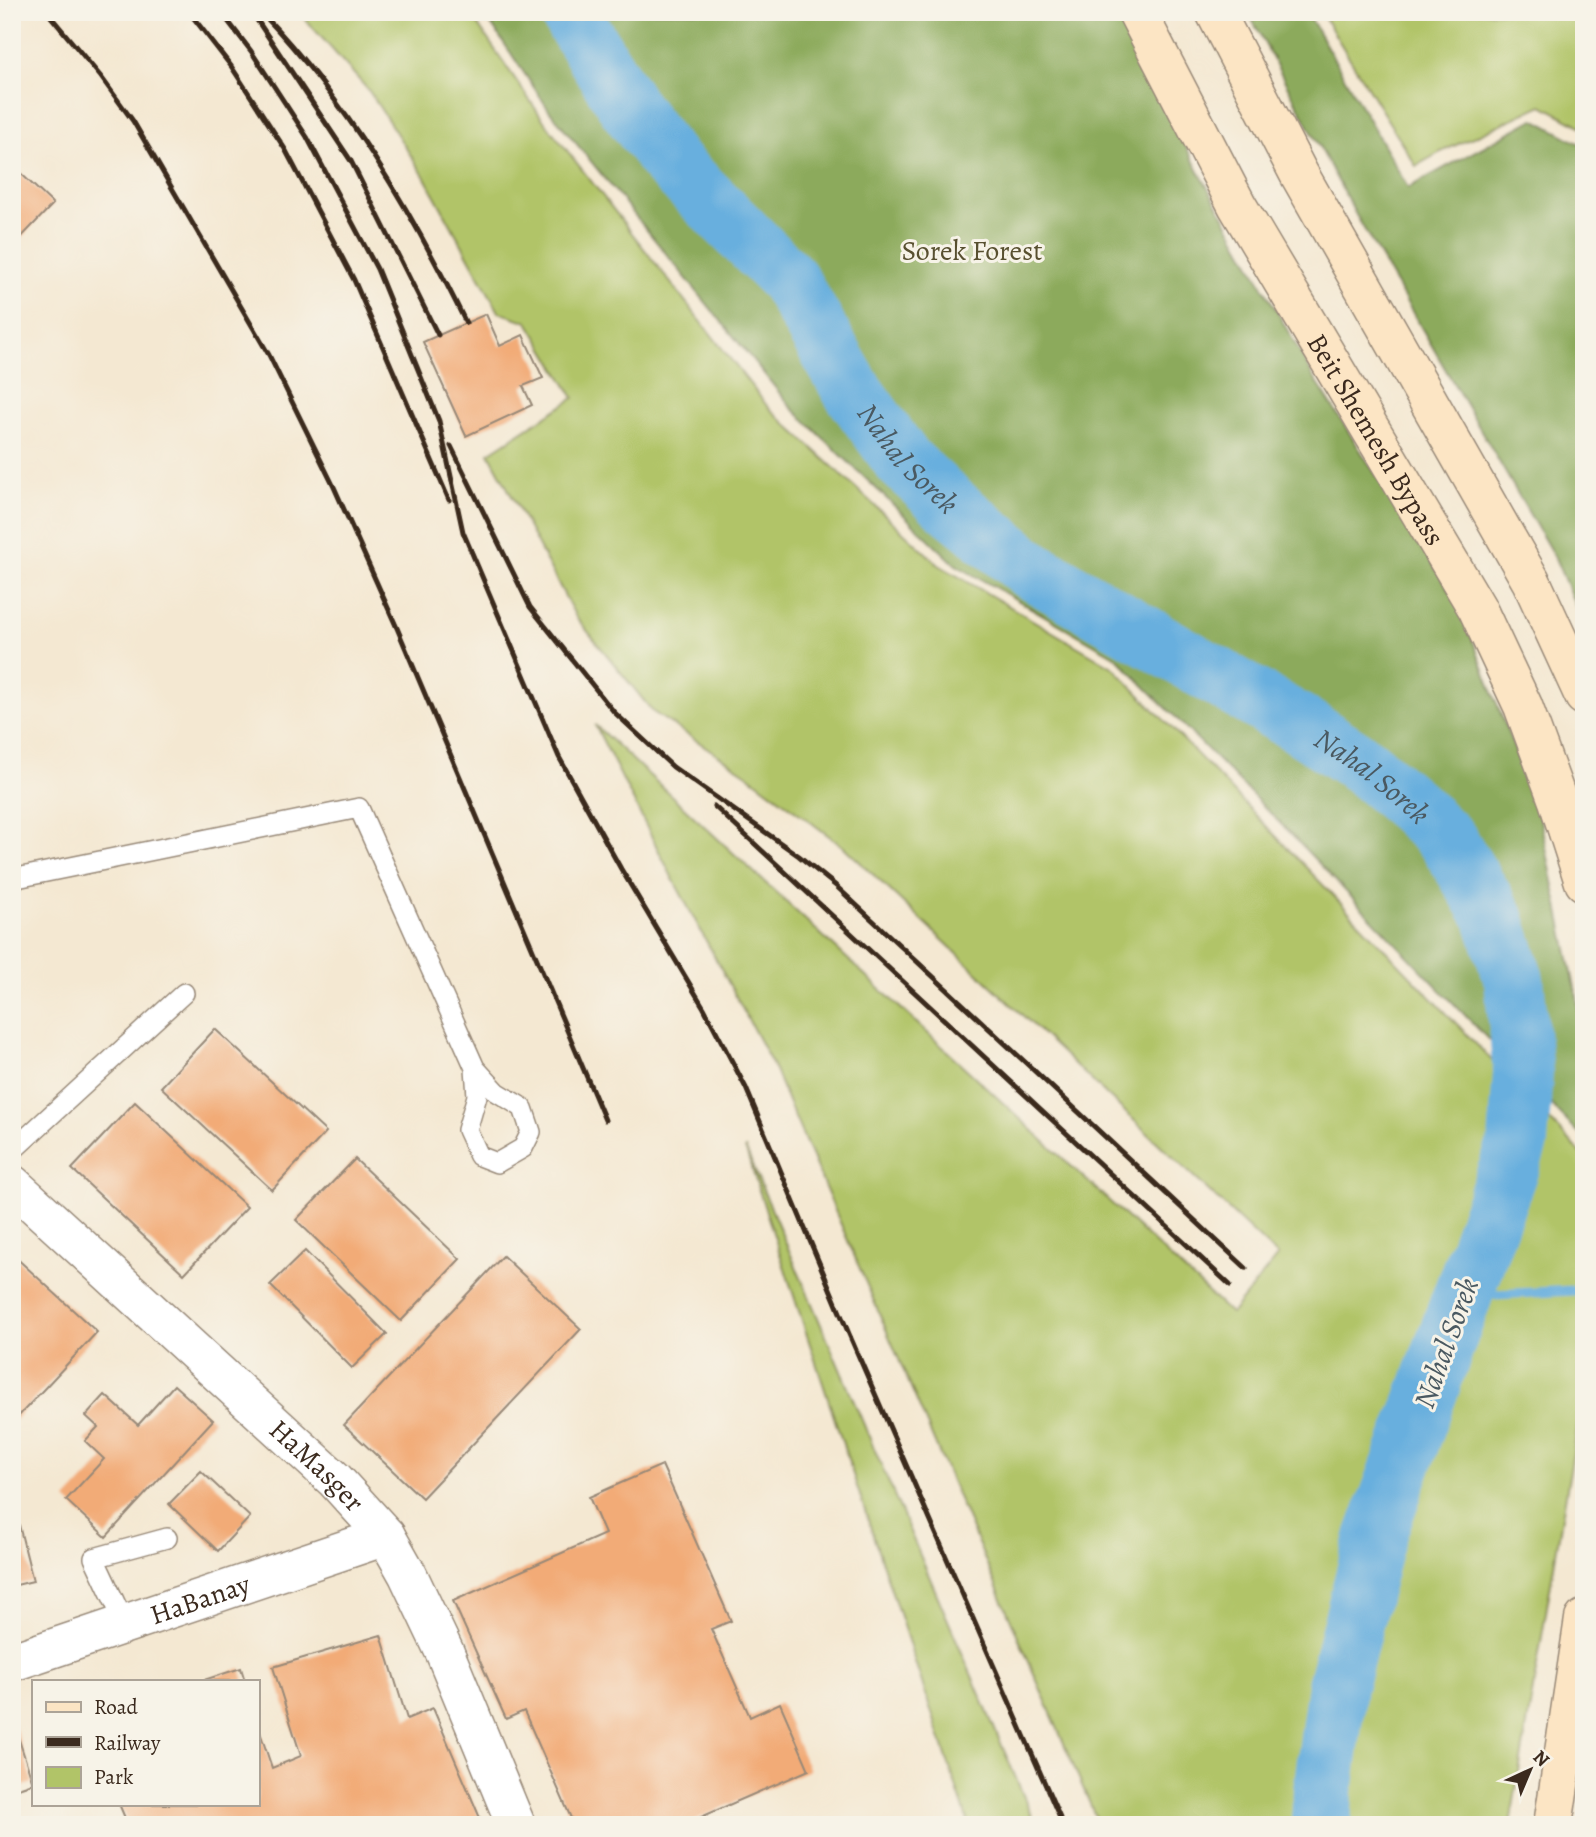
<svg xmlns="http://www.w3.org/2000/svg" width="1596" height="1837" font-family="Alegreya,serif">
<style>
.green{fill:#b1c468;stroke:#767743;stroke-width:2}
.forest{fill:#8caa5c;stroke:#646a3d;stroke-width:2}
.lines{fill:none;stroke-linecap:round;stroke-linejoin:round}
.stream{stroke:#67afde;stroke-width:10}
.river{stroke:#67afde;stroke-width:60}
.building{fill:#f2ab77}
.lane-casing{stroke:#988978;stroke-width:22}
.street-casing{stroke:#988978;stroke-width:41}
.secondary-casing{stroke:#988978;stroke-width:41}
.lane{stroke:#fff;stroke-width:19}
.street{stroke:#fff;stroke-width:38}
.secondary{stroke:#fce5c4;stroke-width:38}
.rail{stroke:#3b2a1e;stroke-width:5}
.labels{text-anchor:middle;stroke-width:6;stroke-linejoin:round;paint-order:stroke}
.park-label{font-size:28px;fill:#585030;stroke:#f7f3e8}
.street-label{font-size:28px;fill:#3b2a1e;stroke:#f7f3e8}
.water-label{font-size:30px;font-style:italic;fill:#4a5961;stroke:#f7f3e8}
</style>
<rect width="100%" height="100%" fill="#f7f3e8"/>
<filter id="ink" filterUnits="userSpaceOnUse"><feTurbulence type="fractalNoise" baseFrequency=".0143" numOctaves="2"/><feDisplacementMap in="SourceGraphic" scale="14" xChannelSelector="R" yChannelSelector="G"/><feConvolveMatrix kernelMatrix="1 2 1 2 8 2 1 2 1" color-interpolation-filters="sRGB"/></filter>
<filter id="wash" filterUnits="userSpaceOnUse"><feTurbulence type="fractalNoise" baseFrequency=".00686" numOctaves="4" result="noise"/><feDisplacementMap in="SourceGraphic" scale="28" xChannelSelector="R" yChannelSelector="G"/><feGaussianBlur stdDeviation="1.57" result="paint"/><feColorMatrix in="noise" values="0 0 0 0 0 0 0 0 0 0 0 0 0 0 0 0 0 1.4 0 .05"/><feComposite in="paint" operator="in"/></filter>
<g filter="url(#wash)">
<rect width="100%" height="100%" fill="#f4e8d2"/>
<!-- green -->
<path class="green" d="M299 12H469L544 121 768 407 939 565 1114 668 1584 1156V1388L1510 1825H1099L772 1064 672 877 595 725 1231 1314 1278 1256 845 848 747 774 653 712 576 617 489 453 574 398 528 322 499 312 424 176 369 91Z
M1321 12H1584V128L1542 105 1441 152 1416 166Z
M745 1148 1036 1825H969Z"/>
<!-- forest -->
<path class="forest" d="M483 12H1116L1203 179 1313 376 1460 607 1539 814 1577 997 1584 1061V1139L1281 824 1116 657 956 565 791 407 549 110Z
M1248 12H1307L1408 188 1534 119 1584 146V625L1555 558 1356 215Z"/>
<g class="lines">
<!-- stream -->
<path class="stream" d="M1463 1296 1584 1290"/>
<!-- river -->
<path class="river" id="s1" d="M569 12 629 108 671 163 789 280 852 390 903 461 949 504 1030 569 1298 723 1363 765 1412 806 1448 841 1493 915 1514 980 1523 1072 1518 1142 1375 1538 1337 1686 1323 1791 1321 1825"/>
</g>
<g id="blocks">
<!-- building -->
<path class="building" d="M12 165 53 204 12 247Z
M486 314 500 346 523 335 543 378 523 386 532 405 466 436 423 342Z
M215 1029 326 1132 272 1190 161 1087Z
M135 1102 247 1207 184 1274 72 1169Z
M355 1159 460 1259 401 1321 296 1220Z
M305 1251 387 1334 352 1368 270 1285Z
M12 1254 97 1332 15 1420 12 1417Z
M503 1256 581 1329 422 1498 344 1425Z
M174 1385 213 1420 106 1537 66 1500 104 1459 85 1441 98 1427 86 1416 105 1395 138 1425Z
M662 1465 731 1621 711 1629 750 1717 780 1703 809 1770 683 1825H574L524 1711 506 1719 453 1601 605 1534 589 1497Z
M201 1471 250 1517 218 1551 169 1504Z
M16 1513 33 1581 12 1586V1514Z
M381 1635 407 1719 433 1708 483 1825H128L119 1804H257V1723L272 1768 301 1756 273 1667Z
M241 1668 245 1681H201Z
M12 1718 33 1783 12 1790Z"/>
</g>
</g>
<g filter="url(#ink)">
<use href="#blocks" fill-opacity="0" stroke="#988978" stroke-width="2"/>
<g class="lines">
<defs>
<path id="lane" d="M12 879 359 808 475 1068 497 1092 523 1108 531 1132 523 1148 497 1163 479 1156 467 1130 477 1096 475 1068
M12 1151 184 993
M125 1624 94 1558 167 1538"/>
<g id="street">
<path id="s2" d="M12 1184 335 1480 386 1536 408 1575 445 1653 516 1825"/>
<path id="s3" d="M12 1662 386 1536"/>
</g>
<g id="secondary">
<path id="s4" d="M1137 12 1237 205 1477 608 1523 706 1558 801 1584 882"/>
<path d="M1215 12 1299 174 1531 581 1584 696"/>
<path d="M1553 1825 1584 1619"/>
</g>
</defs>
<!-- lane casing -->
<use href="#lane" class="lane-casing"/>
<!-- street casing -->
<use href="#street" class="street-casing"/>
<!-- secondary casing -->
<use href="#secondary" class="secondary-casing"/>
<!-- lane -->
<use href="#lane" class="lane"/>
<!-- street -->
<use href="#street" class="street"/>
<!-- secondary -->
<use href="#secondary" class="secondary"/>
<!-- rail -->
<path class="rail" d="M47 12 101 77 133 121 269 355 334 487 397 628 605 1120
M189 12 231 66 285 149 354 280 449 500
M221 12 251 51 307 137 377 269 439 421 463 532 559 757 621 869 704 1008 746 1088 849 1334 1063 1825
M261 12C348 103 411 210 466 323
M253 14 351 161 438 335
M451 446 530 607 614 712 673 767 799 856 836 886 1246 1268
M714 806 1230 1285"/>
</g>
</g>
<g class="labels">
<!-- park labels -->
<g class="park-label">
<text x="972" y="260">Sorek Forest</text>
</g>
<!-- street labels -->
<g class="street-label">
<text dy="10" stroke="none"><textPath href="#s4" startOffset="490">Beit Shemesh Bypass</textPath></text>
<text dy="10" stroke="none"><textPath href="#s2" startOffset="415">HaMasger</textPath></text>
<text dy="10" stroke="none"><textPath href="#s3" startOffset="198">HaBanay</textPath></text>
</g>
<!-- water labels -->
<g class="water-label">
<text dy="10" stroke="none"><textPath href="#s1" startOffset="564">Nahal Sorek</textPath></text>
<text dy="10" stroke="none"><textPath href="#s1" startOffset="1130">Nahal Sorek</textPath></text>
<text transform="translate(1446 1343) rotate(-70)" y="10">Nahal Sorek</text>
</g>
</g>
<!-- margin -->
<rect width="1596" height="1837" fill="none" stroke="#f7f3e8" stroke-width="42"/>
<!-- legend -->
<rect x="32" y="1680" width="228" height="126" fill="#f7f3e8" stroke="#aca397" stroke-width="2"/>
<rect x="46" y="1702" width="35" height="10" fill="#fce5c4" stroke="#aca397" stroke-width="2"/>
<text x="94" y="1714" font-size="21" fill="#3b2a1e">Road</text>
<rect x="46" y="1737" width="35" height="10" fill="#3b2a1e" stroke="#aca397" stroke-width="2"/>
<text x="94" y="1750" font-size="21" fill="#3b2a1e">Railway</text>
<rect x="46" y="1767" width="35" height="21" fill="#b1c468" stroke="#aca397" stroke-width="2"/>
<text x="94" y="1784" font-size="21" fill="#3b2a1e">Park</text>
<!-- north arrow -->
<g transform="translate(1530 1770) rotate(44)" stroke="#f7f3e8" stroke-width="5" paint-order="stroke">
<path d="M0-5L12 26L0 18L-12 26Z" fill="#3b2a1e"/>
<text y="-10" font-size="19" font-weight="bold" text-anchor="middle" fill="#3b2a1e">N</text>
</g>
</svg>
